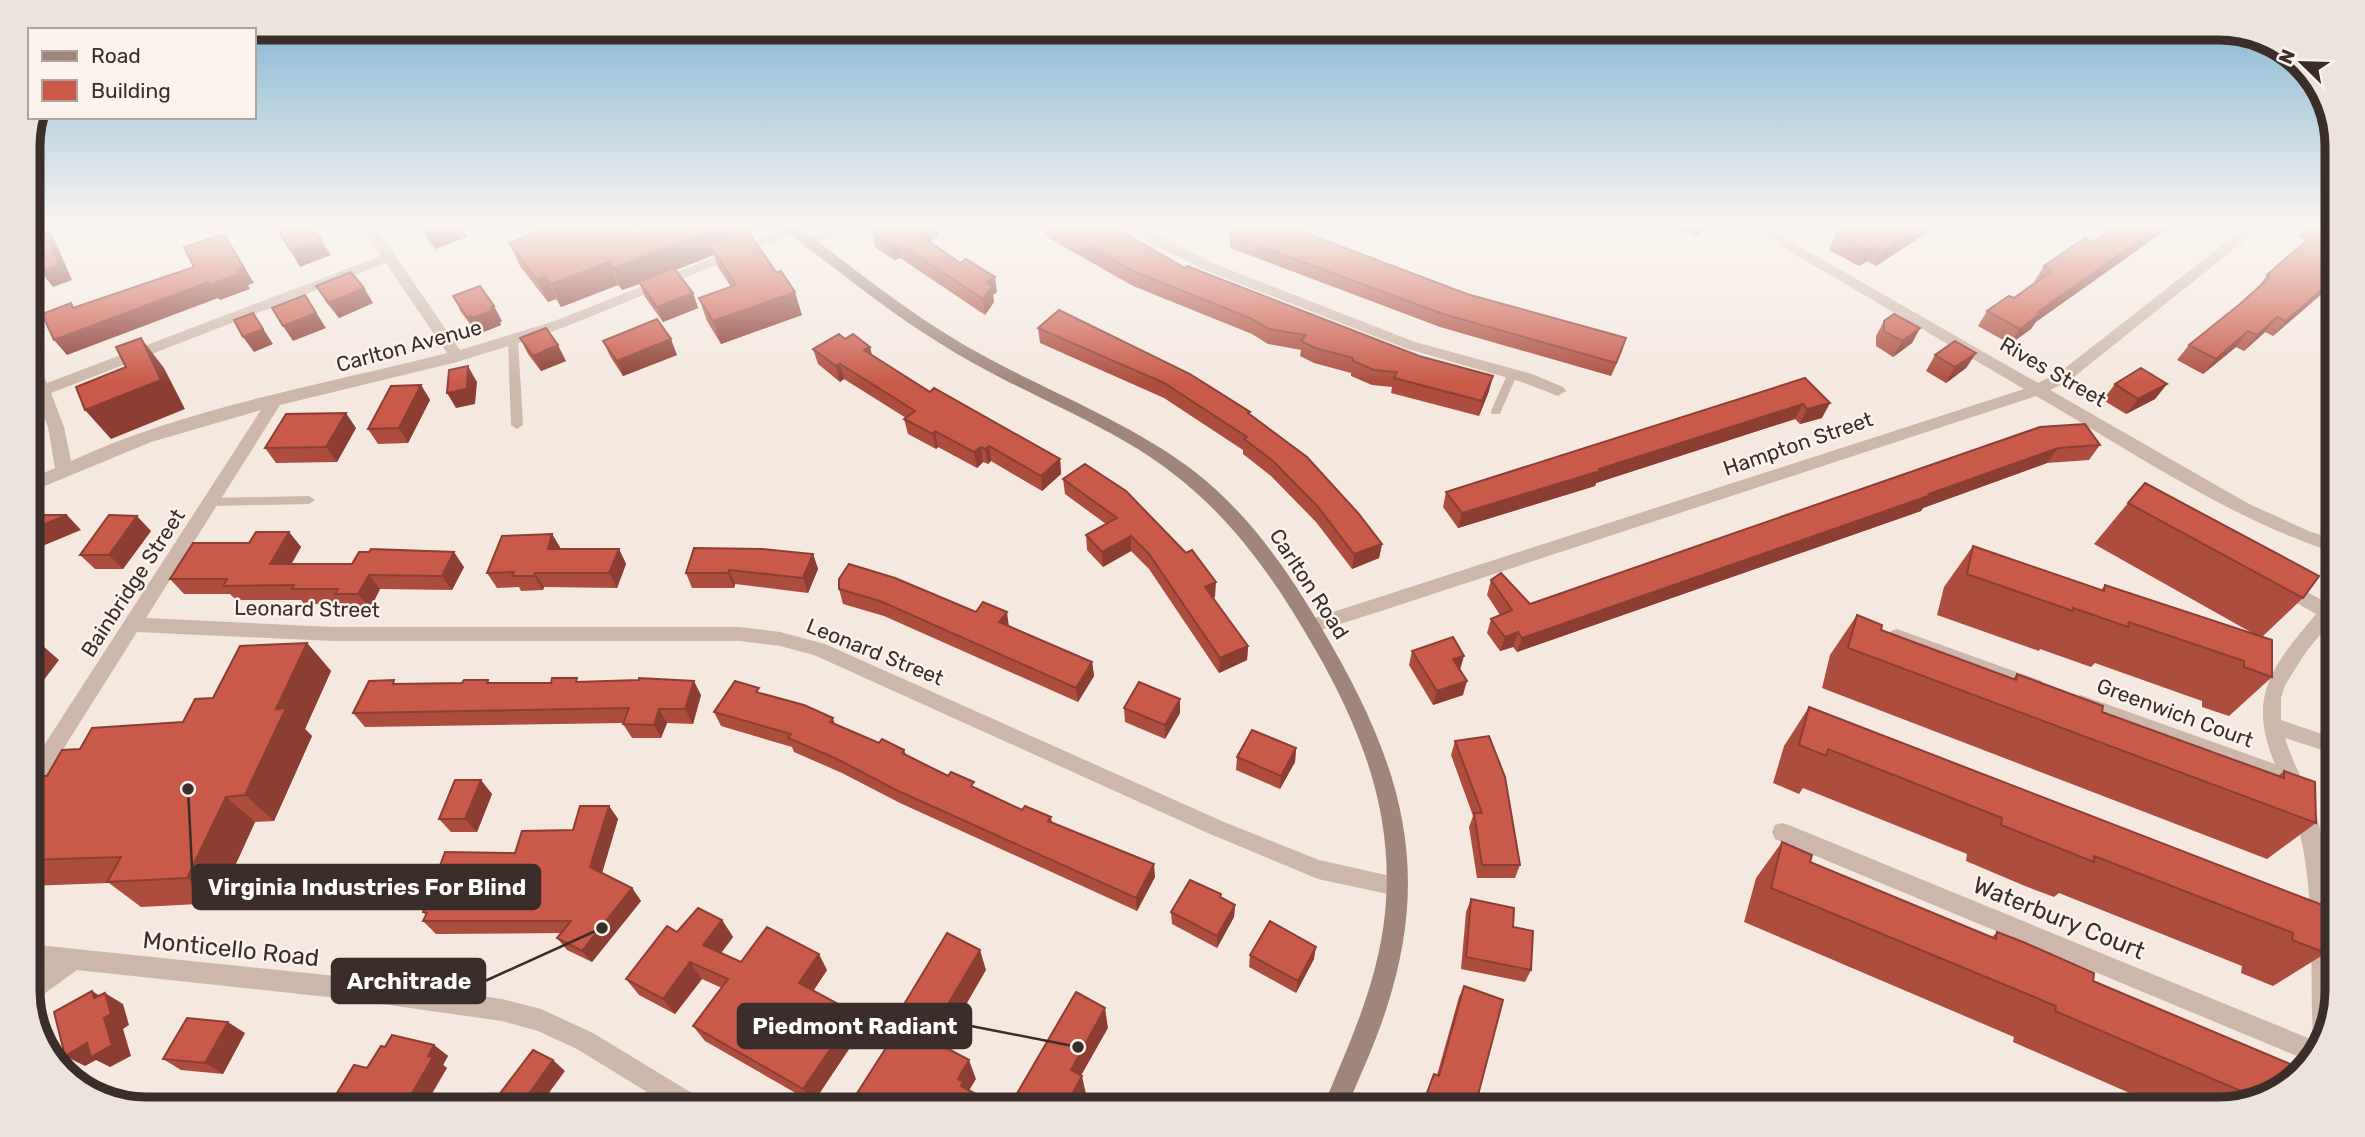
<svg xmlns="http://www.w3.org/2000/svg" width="2365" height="1137" font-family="Rubik,sans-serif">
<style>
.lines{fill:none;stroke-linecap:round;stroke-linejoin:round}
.service{fill:#cdb6aa;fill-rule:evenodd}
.minor{fill:#cdb6aa;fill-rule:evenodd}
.secondary{fill:#a1857b;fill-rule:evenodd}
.wall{fill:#ad4d3e}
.shaded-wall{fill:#8d3e32}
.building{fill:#c95948;stroke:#8d3e32;stroke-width:2}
.labels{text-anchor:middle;stroke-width:5;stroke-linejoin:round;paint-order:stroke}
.street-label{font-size:21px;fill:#3a2d2a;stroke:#fbf3ec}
.near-street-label{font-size:24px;fill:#3a2d2a;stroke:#fbf3ec}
.rim{fill:none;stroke:#3a2d2a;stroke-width:9}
.leader{fill:none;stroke:#3a2d2a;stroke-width:2.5}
.callout-dot{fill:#3a2d2a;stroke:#fbf3ec;stroke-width:2.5}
.callout{fill:#3a2d2a;stroke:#3a2d2a;stroke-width:2.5}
.callout-label{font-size:23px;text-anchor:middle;font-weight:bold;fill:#fff}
</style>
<rect width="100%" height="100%" fill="#f4e8df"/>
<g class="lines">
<!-- service -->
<path class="service" d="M513 337 518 340 523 425 517 429 511 425 508 340Z
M1512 371 1517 375 1501 411 1500 414H1492L1491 411 1507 375Z
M309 496 315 500 309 504 212 506 206 502 212 498Z"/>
<!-- minor -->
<path class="minor" d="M360 225H374L460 350 555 321 790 227H800L802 230 565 327 518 343 457 362 280 405 146 618 333 627H740L780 632 825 644 1224 822 1319 860 1404 879 1408 886 1404 893 1397 896 1318 879 1210 834 814 655 780 646 740 641H333L137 632 35 794 28 797V770L261 410 151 442 28 493V480L55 468 48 427 28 377V354L36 359 47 383 381 256ZM386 263 447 353C322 385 189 407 71 461L64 427 51 393Z
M837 225H856L814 244H804L802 241Z
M1132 225H1147L1156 235 1215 264 1415 342 1532 374 1563 387 1566 391 1558 396 1522 382 1405 348 1205 270 1146 241Z
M1745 225H1762L2038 383 2060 372 2248 225H2264L2070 380 2050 390 2249 504 2311 532 2337 540V553C2230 520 2132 451 2036 396L1378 612 1311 633 1305 631 1302 626 1305 621 2024 389Z
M2284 580 2326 602 2337 594V614L2306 652 2285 685 2281 698V720L2337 739V755L2285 738C2293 766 2309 789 2317 817 2331 867 2344 993 2326 1041 2323 1048 2314 1055 2309 1061L1775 839 1772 832 1775 825 1782 823 1789 825 2313 1040C2309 955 2319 865 2284 785L2074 709 2071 703 2074 697 2081 695 2275 764C2246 695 2273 666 2316 614L2278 592 2275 587 2278 582Z
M1897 629 2042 681 2044 686 2042 691 2035 694 1891 641 1888 636 1891 631Z
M28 944 346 977 502 999 541 1009 593 1033 705 1101 709 1109H675L669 1105 663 1109H628L632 1101 647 1092 577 1049 538 1031 502 1021 346 999 77 970 30 1004 28 980 46 966 28 965Z"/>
<!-- secondary -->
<path class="secondary" d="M781 225H797C858 272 918 321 986 357 1056 395 1131 423 1194 471 1248 513 1287 569 1321 627 1397 756 1435 861 1386 1010 1375 1044 1360 1076 1346 1109H1322C1349 1044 1378 983 1385 913 1395 815 1362 731 1315 649 1265 562 1214 493 1126 442 1076 413 1023 391 973 363 925 336 880 304 837 270 818 255 797 242 781 225Z"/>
</g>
<!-- wall -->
<path class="wall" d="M417 225H461L467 237 435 249Z
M659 225H739L741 232 802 315 721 344 707 321 699 298 731 287 718 267 714 255 676 270 693 293 698 308 663 322 645 297 640 284 622 290 618 285 561 307 556 299 548 302 520 266 509 243 633 235Z
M885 225H937L939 236 929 242 997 292 993 295 994 302 985 315 900 258 894 260 875 247 872 232Z
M1044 225H1110L1185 268 1489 391 1479 416 1391 393 1392 387 1372 385 1351 376V373L1314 363 1300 356 1301 350 1268 344 1252 334 1133 286 1045 236Z
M1438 225H1453L1445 229Z
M1671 225H1714L1695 236 1689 232 1686 234Z
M2306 225H2337L2336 252 2337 256 2331 263 2337 265V279L2332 285 2273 336 2265 332 2244 351 2236 347 2203 374 2177 360 2189 345 2240 304 2257 289 2267 275 2307 241 2297 236Z
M1867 228 1928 232 1876 266 1867 261 1859 266 1829 250 1836 234Z
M1230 235 1622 351 1611 376 1440 327 1230 248Z
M2085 238 2031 329 2010 344 1978 326 1987 311 2014 298 2036 282H2034L2044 266Z
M316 286 364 288 373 303 339 318 326 302Z
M453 296 502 321 500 322 501 325 481 333 479 331 476 332 461 312Z
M1884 321 1920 328 1912 343 1893 357 1876 346V336Z
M1038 328 1250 412V414L1382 544 1379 558 1352 569 1316 522 1271 476 1243 454V450L1164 398 1040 343Z
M520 338 566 361 541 371 528 354Z
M845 339 870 347 872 355 930 392 1060 459 1061 474 1042 491 991 461 988 464 983 462 977 468 938 447 936 449 908 434 904 419 906 418 844 379 840 382 818 364 813 349Z
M603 341 677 355 623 376 610 356Z
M1976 353 1966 368 1946 383 1926 371 1935 355Z
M1805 378 1822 418 1800 424 1795 419 1596 483 1595 486 1458 528 1443 507 1446 492Z
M2115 384H2167L2155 399 2126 414 2103 400Z
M421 385 430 400 408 443 378 444 368 429Z
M2040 427 2100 445 2089 460 2047 463 1923 508 1921 511 1517 652 1513 647 1500 651 1487 633 1491 619 1500 615 1487 595 1491 580 1530 604Z
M356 428 337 462 276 463 265 448Z
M1085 464 1215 597 1213 598 1248 646 1247 660 1219 673 1149 569 1131 551 1103 567 1087 550 1086 535 1106 524 1065 494 1063 479Z
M2128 503 2303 598 2262 637 2272 677 2229 716 2202 707V701L2095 663 2091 667 2040 649 2039 651 1937 615 1944 587 1973 546 2101 590 2105 585 2254 634 2094 544Z
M151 531 123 569H95L80 555Z
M289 532 301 547 291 564 464 567 452 590 380 589 370 609H347L343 604H304L301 600H236L230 594H184L170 579 249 543Z
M552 534 561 549H619L626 564 617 588 544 587 543 590 521 591 519 587 497 588 487 573Z
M813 554 818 569 808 593 735 584 734 588H692L686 573Z
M839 589 1009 627 1092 662 1094 676 1078 702 884 616 843 604Z
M1857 615 1881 630 2013 679 2017 674 2102 712 2278 776 2284 771 2316 823 2267 859 1822 688 1830 655Z
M307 643 331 671 305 729 312 736 274 821 255 822 218 903 141 907 109 883 28 886V776H47L80 749 183 722 213 698Z
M1412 651 1460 670 1463 695 1433 705 1409 665Z
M488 680 490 683 580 682 701 695 693 724 667 723 661 738H632L623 724 624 723 365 727 353 713 397 684 462 683Z
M761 693 833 718 835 724 879 743 904 750 906 755 1022 810 1051 817 1052 822 1155 877 1137 911 900 803 842 773 794 752 792 747 721 726 714 712Z
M1809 707 2325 906 2326 953 2273 986 2241 973 2242 966 2059 893 2054 897 2025 886 1966 861 1967 854 1803 788 1799 794 1773 783 1784 746Z
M1124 708 1180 713 1165 739 1125 722Z
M1455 741 1520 865 1515 878H1477L1469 827 1473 816 1451 755Z
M1296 748 1295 762 1280 789 1236 770 1237 757Z
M492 794 477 832H451L439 819Z
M609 806 618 819 602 873 632 888 641 901 592 962 567 950 557 938 561 933 436 934 423 921 426 915 423 912 515 853 573 830Z
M1782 842 1810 862 1992 937 1997 932 2093 981 2293 1065 2304 1060 2309 1062 2284 1089 2220 1109H2166L2013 1042 2014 1037 1744 922 1756 878Z
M1471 899 1513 927 1531 970 1525 982 1461 969 1466 912Z
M1235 905 1234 917 1217 948 1172 924 1171 912Z
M722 920 733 937 721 953 741 962 827 970 813 991 855 1013 863 1028 813 1103 705 1041 693 1026 722 988 702 979 675 1014 639 995 626 979 677 932Z
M1250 955 1314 959 1296 993 1249 967Z
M1464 986 1478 1095 1476 1109H1420L1434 1074 1437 1075 1459 997Z
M245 1033 223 1074 181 1070 163 1059Z
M434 1045 448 1056 443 1065 447 1068 348 1101 337 1093 367 1068 385 1047Z"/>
<!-- shaded-wall -->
<path class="shaded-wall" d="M42 225H48L72 280 53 287 41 272Z
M449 225H461L467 237 435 249 427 234Z
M724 225H739L744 243 710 245 714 255 622 290 613 268Z
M929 225H937L939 236 919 247 916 232Z
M1446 225H1453L1445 229Z
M1689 225H1691L1689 232 1686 234Z
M1699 225H1714L1695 236Z
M1923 225H1932L1928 232 1876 266 1883 251Z
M2161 225H2173L2036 322 2031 329 2010 344 2020 329 2038 312Z
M224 234 254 283 248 285 250 289 220 300 218 298 67 355 54 340 208 282 237 270Z
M321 240 331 255 300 267 291 251Z
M896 242 900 258 894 260 891 245Z
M1875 246 1867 261 1859 266 1866 251Z
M609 262 618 285 561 307 551 284Z
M2337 276V279L2332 285 2273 336 2286 321Z
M545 277 556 299 548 302 537 280Z
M995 277 997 292 993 295 994 302 985 315 983 299 986 282Z
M364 288 373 303 339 318 329 303Z
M795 292 802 315 721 344 713 321Z
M693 293 698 308 663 322 657 307Z
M305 295 326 328 293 341 283 326Z
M494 306 502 321 500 322 501 325 481 333 473 318Z
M253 313 273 344 254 352 243 337Z
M471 316 479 331 476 332 467 317Z
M2277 317 2265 332 2244 351 2257 335Z
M1920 328 1912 343 1893 357 1902 341Z
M2248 331 2236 347 2203 374 2216 359Z
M141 338 164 368 185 409 111 439 85 410 161 380Z
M1626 338 1622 351 1611 376 1616 363Z
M671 339 677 355 623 376 617 361Z
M558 345 566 361 541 371 533 356Z
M870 347 873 362 864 350Z
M1976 353 1966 368 1946 383 1955 367Z
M840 364 844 379 840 382 836 366Z
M468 366 477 382 475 404 456 408 447 393Z
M1493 376 1489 391 1479 416 1482 401Z
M2167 384 2155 399 2126 414 2138 399Z
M421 385 430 400 408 443 399 428Z
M1830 403 1822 418 1800 424 1807 409Z
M1803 404 1795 419 1596 483 1595 486 1458 528 1462 513Z
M346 413 356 428 337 462 326 447Z
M935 431 938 447 936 449 933 434Z
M989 446 991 461 988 464 985 449Z
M981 447 983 462 977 468 974 452Z
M2058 448 2047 463 1923 508 1921 511 1517 652 1522 638Z
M28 451 35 467 28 470Z
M1060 459 1061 474 1042 491 1041 476Z
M67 515 81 530 28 552V531Z
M137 516 151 531 123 569 109 555Z
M289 532 301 547 283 579 270 564Z
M552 534 561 549H548Z
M1131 536V551L1103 567 1102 552Z
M1382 544 1379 558 1352 569 1354 554Z
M619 549 626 564 617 588 609 573Z
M454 552 464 567 452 590 442 576Z
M813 554 818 569 808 593 803 578Z
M729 570 735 584 734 588 728 573Z
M535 573 544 587 543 590 534 576Z
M369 575 380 589 370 609 358 594Z
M1216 582 1215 597 1204 602 1205 587Z
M1007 612 1009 627 999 622Z
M1518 632 1513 647 1500 651 1505 637Z
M28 633 59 660 28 701Z
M307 643 331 671 305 729 312 736 274 821 245 795 276 709Z
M1248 646 1247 660 1219 673 1220 658Z
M1464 656 1460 670 1453 659Z
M1092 662 1094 676 1078 702 1076 688Z
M694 681 701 695 693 724 685 709Z
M1467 681 1463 695 1433 705 1437 691Z
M1180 699V713L1165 739V725Z
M659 709 667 723 661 738 654 725Z
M28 720 36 726 28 737Z
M1296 748 1295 762 1280 789 1281 776Z
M481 780 492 794 477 832 465 819Z
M226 797 255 822 218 903 187 878Z
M609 806 618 819 600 880 590 867Z
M1154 864 1155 877 1137 911 1136 898Z
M632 888 641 901 592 962 582 951Z
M1235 905 1234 917 1217 948V936Z
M722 920 733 937 715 961 703 945Z
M1316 947 1314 959 1296 993 1298 981Z
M980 950 986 970 936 1057 928 1038Z
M819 954 827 970 808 999 799 983Z
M690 962 702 979 675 1014 663 999Z
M92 991 107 1000 105 993 123 1004 129 1025 123 1029 131 1056 110 1067 96 1060 85 1066 65 1056 94 998Z
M1105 1008 1108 1028 1074 1088 1071 1070Z
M855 1013 863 1028 813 1103 803 1089Z
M228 1022 245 1033 223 1074 205 1063Z
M434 1045 448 1056 443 1065 447 1068 423 1109H403Z
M553 1060 565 1071 537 1109H518Z
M969 1060 976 1079 967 1094 968 1104 958 1079Z
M1082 1076 1086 1094 1078 1109H1064Z"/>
<!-- building -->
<path class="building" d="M28 225H42L59 265 41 272 28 243Z
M274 225H311L321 240 291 251Z
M420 225H449L427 234Z
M556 225H625L633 235 659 225H724L628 263 613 268 609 262 551 284 545 277 537 280 509 243Z
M885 225H929L916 232 960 263 966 259 995 277 986 282 992 287 983 299 896 242 891 245 872 232Z
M1051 225H1110L1185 268 1187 266 1419 356 1493 376 1482 401 1394 378 1397 372 1374 370 1353 361V358L1315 348 1301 341 1306 335 1269 329 1252 319 1133 271Z
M1241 225H1272L1284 229 1287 226 1467 294 1626 338 1616 363 1443 314 1230 235Z
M1852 225H1860L1867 228 1872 225H1923L1883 251 1875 246 1866 251 1836 234Z
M2116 225H2161L2038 312 2041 313 2020 329 1987 311 2009 296 2014 298 2052 271 2044 266 2085 238 2093 242Z
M2318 225H2337V248L2334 251 2337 253V255L2330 262 2337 265V276L2286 321 2277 317 2257 335 2248 331 2216 359 2189 345 2240 304 2270 277 2267 275 2322 227Z
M747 230 776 272 781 271 795 292 713 321 699 298 736 285 710 245Z
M224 234 244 268 237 270 239 274 209 285 208 282 54 340 42 314 71 303 73 308 194 267 184 247Z
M674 268 693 293 657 307 639 282Z
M351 272 364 288 329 303 316 286Z
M480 286 494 306 491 307 493 310 473 318 471 316 467 317 453 296Z
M305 295 316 313 283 326 272 308Z
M1059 310 1190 374 1250 412 1248 413 1307 457 1358 513 1382 544 1354 554 1318 507 1273 461 1244 439 1247 437 1164 383 1038 328Z
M253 313 263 329 243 337 234 320Z
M1894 314 1920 328 1902 341 1884 331V321Z
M657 319 671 339 617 361 603 341Z
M546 328 558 345 533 356 520 338Z
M839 334 845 339 853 334 870 347 864 350 930 392 934 388 1060 459 1041 476 989 446 985 449 981 447 974 452 935 431 933 434 904 419 915 411 840 364 836 366 813 349Z
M141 338 161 380 85 410 76 387 126 367 116 347Z
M1955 341 1976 353 1955 367 1935 355Z
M468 366 467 389 447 393 449 370Z
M2141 368 2167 384 2138 399 2115 384Z
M1805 378 1830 403 1807 409 1803 404 1599 469 1600 471 1462 513 1446 492Z
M421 385 399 428 368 429 391 386Z
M346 413 326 447 265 448 286 414Z
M2085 424 2100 445 2058 448 1929 494 1931 495 1522 638 1518 632 1505 637 1491 619 1512 610 1491 580 1501 573 1530 604 2040 427Z
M1085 464 1126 491 1186 553 1192 550 1216 582 1205 587 1248 646 1220 658 1149 554 1131 536 1102 552 1086 535 1117 518 1063 479Z
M2145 483 2319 576 2303 598 2128 503Z
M28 515H67L28 531Z
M109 515 137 516 109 555H80Z
M256 532H289L270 564H352L359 552H369L371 549 454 552 442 576 369 575 358 594H335L338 589H292L294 585 223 586 227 579H170L193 543H249Z
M552 534 548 549H619L609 573H535L534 576H512L514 572 487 573 502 536Z
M1973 546 2104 591 2105 585 2272 640V677L2244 667V661L2129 622 2128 627 2073 608V611L1967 574Z
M694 548 762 549 813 554 803 578 729 570 728 573H686Z
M849 564 895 578 976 612 983 602 1007 612 999 622 1092 662 1076 688 880 601 839 589V579Z
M1857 615 1882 625 1881 630 2016 680 2017 674 2103 706 2102 712 2284 778V771L2315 782 2316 823 1848 648Z
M1453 637 1464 656 1453 659 1467 681 1437 691 1412 651Z
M307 643 276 709 286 708 245 795 226 797 187 878 107 882 121 857 28 860V776H47L62 750 80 749 92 728 183 722 195 699 213 698 240 646Z
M552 678H577L576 682 639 680V678L694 681 685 709H659L654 725 623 724 629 708 353 713 369 681 394 680 393 684 462 683 464 680H488L487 683H551Z
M735 681 759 688 756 692 804 705 833 718 830 722 879 743 882 739 904 750 902 753 948 776 951 772 974 782 971 786 1022 810 1025 806 1051 817 1048 821 1154 864 1136 898 896 790 837 759 788 738 791 734 714 712Z
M1139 682 1180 699 1165 725 1124 708Z
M1809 707 2325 906 2326 953 2292 940 2293 933 2094 856V862L2064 850 2001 825 2002 818 1828 749 1826 756 1799 745Z
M1252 730 1296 748 1281 776 1237 757Z
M1489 736 1505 777 1520 865H1482L1474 813H1482L1455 741Z
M455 780H481L465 819H439Z
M580 806H609L590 867 632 888 582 951 557 938 571 921H423L427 913 423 912 445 852 515 853 522 831 573 830Z
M1782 842 1812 855 1810 862 1996 939 1997 932 2023 942 2094 973 2093 981 2302 1069 2284 1089 2257 1098 2055 1011 2056 1006 1771 888Z
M1190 880 1221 894 1220 897 1235 905 1217 936 1171 912Z
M1471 899 1514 908 1513 927 1533 931 1531 970 1466 957Z
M698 908 722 920 703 945 741 962 767 927 819 954 799 983 855 1013 803 1089 693 1026 728 979 690 962 663 999 626 979 667 926 677 932Z
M1270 921 1316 947 1298 981 1250 955Z
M947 933 980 950 928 1038 969 1060 958 1079 963 1082 961 1086 1003 1109H847L898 1029 894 1027 900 1018 897 1016Z
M1464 986 1503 1000 1478 1095 1481 1097 1476 1109H1421L1434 1074 1439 1076Z
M92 991 94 998 105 993 111 1014 104 1018 112 1045 91 1057 87 1043 65 1056 54 1012Z
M1076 992 1105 1008 1071 1070 1082 1076 1064 1109H1008Z
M187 1018 228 1022 205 1063 163 1059Z
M392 1035 434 1045 428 1056 433 1057 403 1109H343L351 1096 337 1093 354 1065 367 1068 381 1046 385 1047Z
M533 1050 553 1060 518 1109H482L493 1094 498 1096Z"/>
<!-- sky -->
<linearGradient id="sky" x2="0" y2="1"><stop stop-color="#7db3d1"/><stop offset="0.59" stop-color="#faf5f1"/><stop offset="1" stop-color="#faf5f1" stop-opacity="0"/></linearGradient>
<rect width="2365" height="384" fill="url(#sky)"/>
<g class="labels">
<!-- street labels -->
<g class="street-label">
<text transform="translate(409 346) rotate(-15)" y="7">Carlton Avenue</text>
<text transform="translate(2053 372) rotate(30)" y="7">Rives Street</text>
<text transform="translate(1798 444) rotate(-19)" y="7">Hampton Street</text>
<text transform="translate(133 583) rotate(-57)" y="7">Bainbridge Street</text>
<text transform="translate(1309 584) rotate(57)" y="7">Carlton Road</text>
<text transform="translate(307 609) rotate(1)" y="7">Leonard Street</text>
<text transform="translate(875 652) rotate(22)" y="7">Leonard Street</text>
<text transform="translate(2175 713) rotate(20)" y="7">Greenwich Court</text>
</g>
<!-- near-street labels -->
<g class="near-street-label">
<text transform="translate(2059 918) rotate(22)" y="8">Waterbury Court</text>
<text transform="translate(231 949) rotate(6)" y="8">Monticello Road</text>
</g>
</g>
<!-- crop -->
<path d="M0 0H2365V1137H0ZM146 40H2219A106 106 0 0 1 2325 146V991A106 106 0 0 1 2219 1097H146A106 106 0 0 1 40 991V146A106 106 0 0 1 146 40Z" fill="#ece3dc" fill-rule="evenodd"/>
<path class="rim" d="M146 40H2219A106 106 0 0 1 2325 146V991A106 106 0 0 1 2219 1097H146A106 106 0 0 1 40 991V146A106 106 0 0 1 146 40Z"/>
<!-- callouts -->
<path class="leader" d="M188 789L193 887M602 928L485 981M1078 1047L971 1026"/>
<g class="callout-dot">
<circle cx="188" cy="789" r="7"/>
<circle cx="602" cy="928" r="7"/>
<circle cx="1078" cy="1047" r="7"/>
</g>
<g class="callout">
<rect x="193" y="865" width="347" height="44" rx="7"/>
<rect x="332" y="959" width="153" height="44" rx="7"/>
<rect x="738" y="1004" width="233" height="44" rx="7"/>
</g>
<g class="callout-label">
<text x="367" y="895">Virginia Industries For Blind</text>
<text x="409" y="989">Architrade</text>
<text x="855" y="1034">Piedmont Radiant</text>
</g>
<!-- legend -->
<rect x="28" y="28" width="228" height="91" fill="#fbf3ec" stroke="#aea49e" stroke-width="2"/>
<rect x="42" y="51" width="35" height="10" fill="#a1857b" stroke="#aea49e" stroke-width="2"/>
<text x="91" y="63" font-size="21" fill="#3a2d2a">Road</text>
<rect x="42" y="80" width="35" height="21" fill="#c95948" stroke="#aea49e" stroke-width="2"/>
<text x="91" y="98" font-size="21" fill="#3a2d2a">Building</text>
<!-- north arrow -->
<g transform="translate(2302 63) rotate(293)" stroke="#fbf3ec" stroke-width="5" paint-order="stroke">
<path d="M0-5L12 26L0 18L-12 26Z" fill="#3a2d2a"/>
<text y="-10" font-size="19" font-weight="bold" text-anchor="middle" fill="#3a2d2a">N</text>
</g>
</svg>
